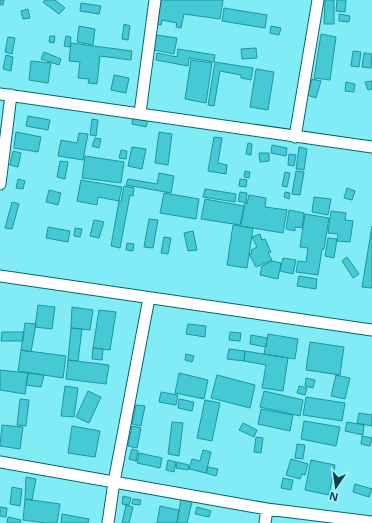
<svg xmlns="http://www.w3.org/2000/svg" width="372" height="523" font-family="'Open Sans',sans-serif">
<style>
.building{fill:#44c9d5;stroke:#1c96a1}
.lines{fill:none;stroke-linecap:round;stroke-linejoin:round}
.minor-casing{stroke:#00656d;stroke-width:13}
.minor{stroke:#fff;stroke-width:11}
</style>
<rect width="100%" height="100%" fill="#81ecf6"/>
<!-- building -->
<path class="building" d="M0 0H4L3 5H0Z
M45 0H55L65 8 59 14 43 2Z
M161 0H223L220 19 184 14 181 28 176 27 177 23 162 20 161 25 157 24Z
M325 0H334V24H324Z
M337 0H346L345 12 336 11Z
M81 3 101 6 99 14 80 11Z
M224 8 267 15 265 28 222 21Z
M28 9 30 18 23 19 21 11Z
M339 14 350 16 349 22 339 21Z
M124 24 130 26 128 40 122 39Z
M79 26 95 29 93 45 77 42Z
M271 26 281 28 279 35 270 33Z
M321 34 336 37 330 80 314 78Z
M156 35 177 38 174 54 154 50Z
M50 36H55L54 43 49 42Z
M66 36 71 37 70 47 64 46Z
M8 37 15 38 12 54 5 52Z
M71 43 132 51 131 60 100 56 97 84 88 83 89 79 78 78 80 62 69 61Z
M256 48 257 58 242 59 241 49Z
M178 49 215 55 214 62 189 58 188 66 156 60 157 53 177 57Z
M353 51 361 52 359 67 351 66Z
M44 52 61 59 59 65 41 59Z
M364 53 372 54 371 68 362 67Z
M6 55 13 57 11 71 3 69Z
M191 60 212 63 206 103 185 99Z
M31 61 51 63 48 83 29 80Z
M215 62 253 68 251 80 241 78V75L220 71 214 106 208 105Z
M256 69 274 72 268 110 250 107Z
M114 75 129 78 126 93 111 90Z
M312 79 321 81 316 98 307 95Z
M372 81V89L368 90 365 82Z
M346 82 355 84 354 92 345 91Z
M133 115 148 119 146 127 132 124Z
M28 116 50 120 48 130 26 126Z
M92 119 98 120 96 136 90 135Z
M16 132 41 137 38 152 14 148Z
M159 132 172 134 168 165 155 163Z
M79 133 88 134 83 160 58 156 61 140 77 143Z
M214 137 222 138 218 163 227 165 226 174 208 171Z
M95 138 101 139 99 148 92 146Z
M248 143 252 144 251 155 246 154Z
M272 145 287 148 286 156 271 153Z
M132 147 146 149 142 169 128 166Z
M299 147 307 149 304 170 296 169Z
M121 150 127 151 126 159 119 158Z
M13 151 21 153 18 167 10 165Z
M259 153H269V161L260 162Z
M289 154 296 155 294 166 288 165Z
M85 156 124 162 121 183 82 178Z
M60 161 68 162 65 179 57 177Z
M245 171 250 172 249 178 244 177Z
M296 171 304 172 300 195 292 194Z
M285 172 290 173 287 187 282 186Z
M159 173 174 176 171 193 126 185 128 179 157 184Z
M18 179 25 181 23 189 16 188Z
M240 179 247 180 246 187 239 186Z
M81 180 122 187 119 201 98 197 97 205 77 201Z
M124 186 134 188 133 196 130 195 120 248 111 246 119 201 121 202Z
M347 188 355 191 352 200 344 198Z
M205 189 236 194 235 202 203 197Z
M49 190 61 193 58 205 46 202Z
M240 192 247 193 246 203 238 201Z
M285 192 290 193 289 199 284 197Z
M164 193 199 199 196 219 160 213Z
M249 195 266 198 265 207 287 210 283 233 241 226 245 203 247 204Z
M314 197 331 199 328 215 312 212Z
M205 199 244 206 240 225 201 219Z
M12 202 19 204 12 229 5 228Z
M289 210 304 213 302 228 295 227V231L286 229Z
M331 211 346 213 345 220 353 221 350 242 337 241 338 234 328 233Z
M305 214 329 218 324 249H322L318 275 296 272 298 261 306 262 308 248 300 247Z
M149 219 158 220 153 248 144 247Z
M94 220 104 222 99 238 90 236Z
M233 225 253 228 247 268 227 265Z
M372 226V288L362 287Z
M48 227 70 231 68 242 46 238Z
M75 228 82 229 80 237 74 236Z
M193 231 197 250 188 251 184 233Z
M260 234 262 240 265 239 271 252 268 253 272 260 256 267 249 254 252 253 251 250 257 247 252 237Z
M164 237 171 238 168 254 161 253Z
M328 238 337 239 334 258 325 256Z
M127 243 134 244 133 251 126 250Z
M347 257 359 274 353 278 342 261Z
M283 258 296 260 293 274 280 271Z
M272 261 281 263 278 279 260 275 262 266Z
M299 276 317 279 316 289 297 286Z
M38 305 55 307 52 329 35 327Z
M72 307 93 310 90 330 71 328Z
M99 310 116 312 110 350 93 348Z
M25 323 36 324 31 352 21 350Z
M188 324 206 326 205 337 186 334Z
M71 328 82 329 78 361 68 360Z
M2 332H24L23 341H1Z
M230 332 241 333 240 341 229 340Z
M268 334 298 339 295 359 264 354Z
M251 335 267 338 266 347 250 344Z
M310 342 344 347 340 375 306 370Z
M93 348 103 349 102 360 92 359Z
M229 349 245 351 244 361 227 359Z
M21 350 66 356 63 378 18 371Z
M245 351 288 358 283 391 262 388 266 365 244 361Z
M186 354 194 356 192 362 185 360Z
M68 360 109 365 106 384 66 379Z
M0 370 28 373 25 394 0 390Z
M28 373 44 375 41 387 26 385Z
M179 373 208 380 204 399 175 393Z
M217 375 255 385 250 408 211 398Z
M336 375 350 378 345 399 331 396Z
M306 378 315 380 313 388 305 386Z
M65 386 78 388 74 417 61 416Z
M299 386 307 388 305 395 297 393Z
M88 391 101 397 89 423 76 417Z
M264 391 303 400 300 416 260 407Z
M161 392 178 395 176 405 159 402Z
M306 397 345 403 342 421 303 415Z
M20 399 29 400 26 426 17 425Z
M179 399 194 402 192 411 178 408Z
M205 400 220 403 212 441 197 438Z
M136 405 145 406 141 426 132 424Z
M261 409 293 415 290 431 258 424Z
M359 413 372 415V426L357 423Z
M304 421 340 427 336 446 301 439Z
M172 422 183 423 179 456 168 454Z
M347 422 364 425 363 435 345 431Z
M243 423 257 430 254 437 239 430Z
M2 425 23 427 20 449 0 446Z
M72 426 100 431 95 457 68 453Z
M132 426 141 428 137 448 128 446Z
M362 436 372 438 370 446 361 444Z
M256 437 263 438 261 453 254 452Z
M297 444 305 445 303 459 295 458Z
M132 449 138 451 136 461 129 459Z
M203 450 211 452 206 473 189 469 192 459 200 461Z
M139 453 162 458 160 468 137 463Z
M291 459 308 464 305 475 302 474 300 479 286 475Z
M168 460 176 462 174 472 166 470Z
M311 460 335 465 329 495 305 490Z
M177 462 189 465 188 470 176 468Z
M208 467 218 469 216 476 206 473Z
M26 477 36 479 32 500 25 499Z
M283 478 293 480 291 490 281 488Z
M355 484 372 489 369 497 353 492Z
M12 487 22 489 20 506 10 504Z
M123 496 131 498 129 505 122 504Z
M25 499 60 504 57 523H46L23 520Z
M133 499 141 500 140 505 132 504Z
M181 499 192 502 187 523H177Z
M126 505 133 507 129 523H122Z
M160 506 179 510 177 523H157Z
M0 507 7 508 6 517 0 516Z
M197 507 211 511 209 517 195 514Z
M62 514 89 519 88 523H61Z
M8 517 21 520 20 523H7Z"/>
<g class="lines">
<defs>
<path id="minor" d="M0 94 372 147
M140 113 155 0
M295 137 318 0
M0 184 11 95
M0 276 372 330
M0 462 267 509 372 522
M108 523 114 482 149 298
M265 523 267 509"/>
</defs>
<!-- minor casing -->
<use href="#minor" class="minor-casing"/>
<!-- minor -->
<use href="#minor" class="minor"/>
</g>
<!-- north arrow -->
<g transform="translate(336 487) rotate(193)" stroke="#a4f5fe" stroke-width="3" paint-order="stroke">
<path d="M0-3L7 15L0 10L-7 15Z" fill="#134246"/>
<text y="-6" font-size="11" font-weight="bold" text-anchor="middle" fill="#134246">N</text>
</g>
</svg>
